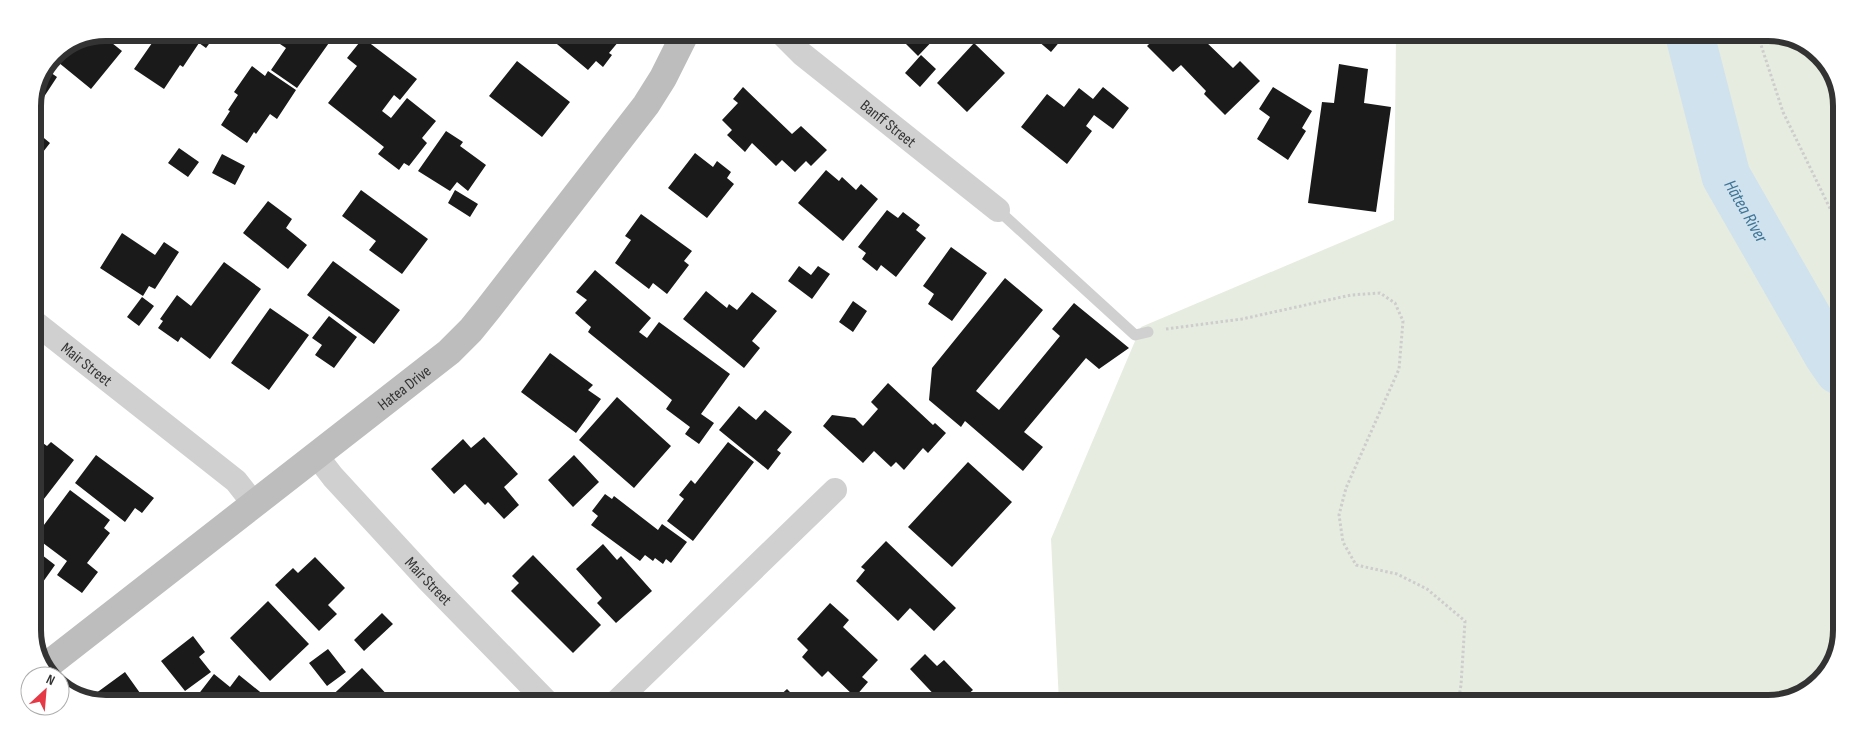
<svg xmlns="http://www.w3.org/2000/svg" width="1874" height="736" font-family="'Sofia Sans Condensed',sans-serif">
<style>
.green{fill:#e6ecdf}
.lines{fill:none;stroke-linecap:round;stroke-linejoin:round}
.river{stroke:#cfe2ee;stroke-width:49}
.building{fill:#1a1a1a}
.path{stroke:#cdcdcd;stroke-width:3;stroke-dasharray:2.5 2.5;stroke-linecap:butt}
.service{stroke:#d0d0d0;stroke-width:11}
.minor{stroke:#d0d0d0;stroke-width:24}
.secondary{stroke:#bdbdbd;stroke-width:28}
.labels{text-anchor:middle;stroke-width:5;stroke-linejoin:round;paint-order:stroke}
.street-label{font-size:16px;fill:#333;stroke:#fff}
.water-label{font-size:18px;font-style:italic;fill:#3f7597;stroke:#fff}
.rim{fill:none;stroke:#333;stroke-width:6}
</style>
<rect width="100%" height="100%" fill="#fff"/>
<!-- green -->
<path class="green" d="M1396 36 1791 37 1826 61 1841 101 1837 653 1809 691 1768 703 1059 702 1051 539 1141 327 1394 220Z"/>
<g class="lines">
<!-- river -->
<path class="river" id="s1" d="M1690 36 1726 176 1828 354 1839 370"/>
</g>
<!-- building -->
<path class="building" d="M159 33H217L206 48 199 43 183 67 180 65 164 89 134 69Z
M284 33H336L297 88 271 70 286 48 277 42Z
M337 33H350L346 39Z
M545 34H610L619 41 609 53 612 55 603 67 596 61 588 70Z
M896 34H939L918 56Z
M102 35 122 51 91 89 53 58 54 54Z
M1031 35H1072L1066 42 1062 39 1051 52Z
M1158 35H1208L1203 39 1233 68 1240 61 1260 81 1225 115 1204 94 1206 91 1181 65 1173 72 1147 46Z
M363 38 417 79 400 100 394 95 382 111 391 118 407 98 436 121 422 138 427 143 409 166 404 163 399 170 378 154 384 147 328 103 357 66 347 58Z
M974 43 1005 73 967 112 937 83Z
M921 55 936 69 920 87 905 73Z
M517 61 570 102 542 137 489 96Z
M1339 64 1368 69 1364 103 1391 107 1376 212 1308 203 1322 102 1334 103Z
M252 66 265 76 268 71 296 90 277 119 270 114 256 134 254 132 247 143 221 125 230 111 228 110 238 95 234 92Z
M47 70 57 77 36 109 33 107V102Z
M743 87 792 134 801 126 827 150 811 166 806 161 795 172 782 160 776 166 752 143 745 152 727 135 732 130 722 120 738 103 733 99Z
M1103 87 1129 108 1113 129 1094 115 1086 126 1092 131 1067 164 1021 127 1047 94 1064 107 1079 88 1093 99Z
M1273 87 1312 111 1302 128 1306 131 1288 160 1257 139 1270 117 1259 109Z
M33 129 50 143 33 165Z
M446 131 463 142 460 146 486 165 468 191 457 182 450 191 418 171Z
M179 148 199 162 188 177 168 163Z
M695 153 713 167 717 161 731 172 727 178 734 184 707 218 668 188Z
M222 154 245 166 235 185 212 173Z
M826 170 839 181 842 177 856 190 861 184 878 199 843 241 798 203Z
M361 190 428 239 402 274 369 250 376 241 342 216Z
M455 190 478 204 470 217 448 203Z
M268 201 292 219 286 228 307 245 288 269 243 233Z
M887 210 898 218 903 212 920 225 916 230 926 238 896 277 881 265 877 271 862 259 866 253 858 247Z
M641 214 692 251 684 261 689 265 667 294 653 283 649 289 615 263 631 240 625 236Z
M122 233 155 255 164 242 179 252 155 289 149 286 143 296 100 268Z
M951 247 987 273 952 321 928 304 934 294 923 286Z
M333 261 400 310 374 344 307 295Z
M224 262 261 289 210 359 181 337 178 342 158 328 163 321 160 319 177 295 191 306Z
M799 266 811 275 818 266 830 274 812 299 788 281Z
M595 270 651 318 639 332 647 338 659 322 730 374 701 414 714 423 699 444 685 434 690 427 666 409 672 400 588 332 591 327 575 313 587 300 576 292Z
M1005 278 1043 310 976 391 999 410 1060 336 1052 329 1074 303 1129 348 1099 369 1086 358 1024 432 1043 447 1023 471 965 421 961 427 929 400 932 368Z
M706 291 727 308 729 304 737 310 752 292 777 311 752 341 760 348 744 368 683 319Z
M142 297 154 306 139 326 127 317Z
M853 301 867 311 853 332 839 322Z
M270 308 309 335 269 390 231 363Z
M329 316 357 337 334 368 315 355 322 345 312 338Z
M550 353 593 385 588 390 601 399 576 433 521 392Z
M888 383 933 425 935 423 946 433 928 453 923 448 904 470 896 462 891 467 874 451 863 463 823 426 832 415 855 418 863 426 878 409 871 402Z
M617 397 671 446 634 488 579 440Z
M739 406 756 420 765 410 792 432 777 450 781 453 768 470 719 430Z
M484 437 518 474 504 487 519 505 504 519 488 502 485 505 465 484 454 494 431 469 463 439 471 448Z
M36 438 47 446 51 442 74 460 37 508 33 505V443Z
M728 442 754 462 693 541 667 521 684 499 679 495 691 480 695 484Z
M96 455 154 498 142 513 135 508 125 522 75 483Z
M574 455 599 482 573 507 548 480Z
M968 462 1012 502 952 567 908 527Z
M70 490 110 520 104 528 110 533 87 563 98 572 82 593 57 575 67 561 35 537Z
M605 494 612 499 614 496 658 530 662 524 687 542 671 563 666 559 663 564 655 558 653 561 645 555 640 561 591 525 598 516 592 511Z
M886 541 956 608 934 631 910 608 898 621 856 581 865 570 861 567Z
M603 544 617 560 621 556 652 591 616 623 597 603 602 598 576 569Z
M33 548 55 565 33 596Z
M533 555 601 625 573 653 511 591 519 583 512 576Z
M315 557 345 588 328 605 337 614 319 631 275 585 293 568 298 573Z
M268 601 309 644 270 681 230 638Z
M830 603 849 620 843 627 878 660 862 677 868 682 855 697 828 671 822 677 802 657 808 650 797 639Z
M382 613 393 624 364 651 354 640Z
M193 636 205 652 199 657 211 672 185 691 161 661Z
M328 649 346 672 327 686 309 663Z
M925 654 937 666 944 660 973 690 967 695 973 701 941 702 910 669Z
M362 668 392 700H327Z
M125 672 145 700 88 699Z
M214 674 230 687 239 675 270 700H194Z
M787 689 799 701H774Z"/>
<g class="lines">
<!-- path -->
<path class="path" d="M1758 36 1783 112 1840 229
M1166 329 1242 319 1351 295 1380 293 1395 303 1403 321 1399 369 1346 488 1339 515 1343 542 1356 565 1397 574 1427 589 1465 621 1461 685 1458 703"/>
<!-- service -->
<path class="service" d="M998 210 1135 335 1148 332"/>
<!-- minor -->
<g class="minor">
<path id="s2" d="M782 34 802 54 998 210"/>
<path id="s3" d="M33 321 236 481 254 504"/>
<path id="s4" d="M316 455 333 477 427 579 546 701"/>
<path d="M617 701 835 490"/>
</g>
<!-- secondary -->
<path class="secondary" id="s5" d="M45 667 449 352 471 330 488 309 646 105 663 78 685 34"/>
</g>
<g class="labels">
<!-- street labels -->
<g class="street-label">
<text dy="6" stroke="none"><textPath href="#s2" startOffset="139">Banff Street</textPath></text>
<text dy="6" stroke="none"><textPath href="#s3" startOffset="69">Mair Street</textPath></text>
<text dy="6" stroke="none"><textPath href="#s5" startOffset="455">Hatea Drive</textPath></text>
<text dy="6" stroke="none"><textPath href="#s4" startOffset="169">Mair Street</textPath></text>
</g>
<!-- water labels -->
<g class="water-label">
<text dy="6" stroke="none"><textPath href="#s1" startOffset="185">Hātea River</textPath></text>
</g>
</g>
<!-- crop -->
<path d="M0 0H1874V736H0ZM106 41H1768A65 65 0 0 1 1833 106V630A65 65 0 0 1 1768 695H106A65 65 0 0 1 41 630V106A65 65 0 0 1 106 41Z" fill="#fff" fill-rule="evenodd"/>
<path class="rim" d="M106 41H1768A65 65 0 0 1 1833 106V630A65 65 0 0 1 1768 695H106A65 65 0 0 1 41 630V106A65 65 0 0 1 106 41Z"/>
<!-- north arrow -->
<g transform="translate(45 691) rotate(26)"><circle r="24" fill="#ffffff" stroke="#adadad"/>
<path d="M0-4L9 19L0 12L-9 19Z" fill="#e63946"/>
<text y="-8" font-size="14" font-weight="bold" text-anchor="middle" fill="#333333">N</text>
</g>
</svg>
